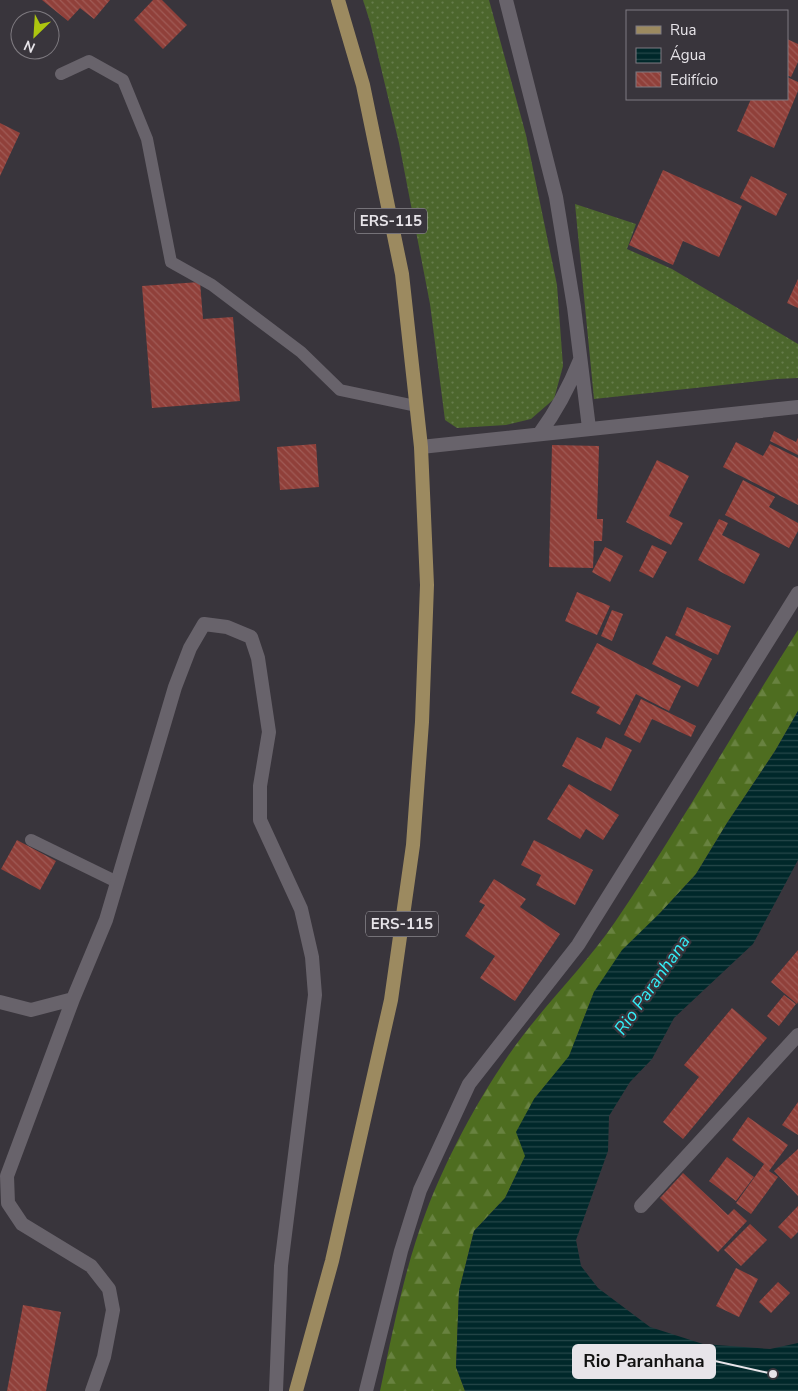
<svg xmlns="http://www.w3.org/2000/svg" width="798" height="1391" font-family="'Nunito Sans',sans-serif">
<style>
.grass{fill:url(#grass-dots)}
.forest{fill:url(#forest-firs)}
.water{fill:url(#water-rules)}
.building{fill:url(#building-back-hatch)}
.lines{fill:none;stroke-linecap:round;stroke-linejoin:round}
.service{stroke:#68636b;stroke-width:12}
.minor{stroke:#68636b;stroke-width:14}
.primary{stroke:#9c8a60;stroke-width:14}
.labels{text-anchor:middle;stroke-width:4.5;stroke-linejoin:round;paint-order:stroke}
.shield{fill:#39353c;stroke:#b3b0b5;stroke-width:1}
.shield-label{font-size:15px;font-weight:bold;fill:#e7e4e9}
.water-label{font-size:18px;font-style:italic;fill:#33eff9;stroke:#39353c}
.leader{fill:none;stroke:#e7e4e9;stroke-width:2}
.callout-dot{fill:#e7e4e9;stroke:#39353c;stroke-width:2}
.callout{fill:#e7e4e9;stroke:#e7e4e9;stroke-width:2}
.callout-label{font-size:18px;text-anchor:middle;font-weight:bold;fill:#111}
</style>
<defs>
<pattern id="grass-dots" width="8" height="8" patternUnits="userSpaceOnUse" patternTransform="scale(1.25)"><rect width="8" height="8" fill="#4c662c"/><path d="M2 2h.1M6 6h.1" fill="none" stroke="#667c4b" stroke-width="1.8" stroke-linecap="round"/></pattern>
<pattern id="forest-firs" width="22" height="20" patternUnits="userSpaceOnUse" patternTransform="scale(1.25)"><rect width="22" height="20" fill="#4e6d20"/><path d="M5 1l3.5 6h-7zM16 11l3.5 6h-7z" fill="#688240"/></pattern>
<pattern id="water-rules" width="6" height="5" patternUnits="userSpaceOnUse" patternTransform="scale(1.25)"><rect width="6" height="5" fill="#00282a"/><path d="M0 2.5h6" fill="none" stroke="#254749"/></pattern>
<pattern id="building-back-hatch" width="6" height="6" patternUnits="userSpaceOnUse" patternTransform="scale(1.25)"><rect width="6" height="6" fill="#90403a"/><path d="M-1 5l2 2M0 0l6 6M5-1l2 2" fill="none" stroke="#a05b56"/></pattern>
</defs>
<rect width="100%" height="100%" fill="#39353c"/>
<!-- grass -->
<path class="grass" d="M363 0H489L526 135 557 285 563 366 554 399 531 419 506 425 457 428 445 420 430 304 399 143 370 22Z
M575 204 636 224 627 249 672 269 798 344V378L777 379 594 399Z"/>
<!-- forest -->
<path class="forest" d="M798 630V711L775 751 727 823 696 874 661 912 594 992 569 1057 534 1099 526 1155 505 1198 474 1231 459 1291 456 1367 465 1391H380C393 1331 404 1269 426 1212 446 1159 476 1103 508 1056 540 1009 583 969 615 922 680 827 736 727 798 630Z"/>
<!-- water -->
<path class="water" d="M798 711V860L753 944 674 1018 652 1059 630 1082 609 1116 608 1151 576 1240 581 1266 598 1288 650 1327 703 1344 770 1349 798 1343V1391H465L456 1367 459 1291 474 1231 505 1198 525 1156 516 1132 534 1099 569 1056 594 992 622 950 661 912 696 874 727 823 775 751Z"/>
<!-- building -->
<path class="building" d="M42 0H110L94 19 80 8 68 21Z
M153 0H162L187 25 163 49 134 20Z
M787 39 798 44V62L791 77 787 75Z
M787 77 798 82V91L774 148 737 131 751 99H787Z
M0 123 20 133 0 176Z
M663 170 742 206 719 257 683 241 673 265 629 245Z
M751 176 787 194 776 216 740 198Z
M798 279V308L787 303Z
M200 282 203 319 233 317 240 401 152 408 142 286Z
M774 431 796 442 798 438V455L770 441Z
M736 442 763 456 770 444 798 458V505L723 467Z
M316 444 319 487 280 490 277 447Z
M552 445 599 446 597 519H603L602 541H594L593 568 549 567Z
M657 460 689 476 669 516 683 523 671 545 626 522Z
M743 480 775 497 769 507 798 523V531L789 548 725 515Z
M719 519 728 523 722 535 760 554 744 584 698 560Z
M652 545 667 552 653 578 639 571Z
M605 547 623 556 610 582 592 572Z
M577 592 610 606 597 635 565 621Z
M687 607 731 626 718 655 675 635Z
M612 610 623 614 612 641 601 636Z
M666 636 712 659 698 687 652 664Z
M597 643 681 686 669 711 636 694 620 725 596 713 600 707 571 693Z
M641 699 696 726 691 737 652 719 640 743 624 735Z
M577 737 601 749 606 737 632 750 611 791 562 766Z
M569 784 619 815 603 840 586 829 580 839 547 819Z
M17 840 56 861 40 890 1 869Z
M534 840 593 870 575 905 536 885 541 875 521 865Z
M494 879 526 899 520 907 560 934 515 1001 480 978 495 956 465 936 485 905 479 902Z
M798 950V1002L797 1004 771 982Z
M784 995 796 1004 779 1026 767 1016Z
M732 1008 767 1038 683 1139 663 1122 699 1077 684 1065Z
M798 1102V1135L782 1125Z
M748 1117 788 1145 769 1171 778 1177 751 1214 736 1203 764 1164 732 1140Z
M798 1149V1196L774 1171Z
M727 1157 754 1177 736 1201 709 1181Z
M683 1173 728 1215 734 1209 747 1221 718 1252 660 1198Z
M798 1206V1232L791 1239 778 1227Z
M750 1224 767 1240 741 1266 724 1250Z
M736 1268 758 1279 739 1317 716 1306Z
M778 1282 790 1293 771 1313 759 1302Z
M23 1305 61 1312 46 1391H7Z"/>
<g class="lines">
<!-- service -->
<path class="service" d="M61 74 89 61 123 80 147 139 171 262 212 285 301 352 340 390 416 406
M31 840 117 882"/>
<!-- minor -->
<path class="minor" d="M506 0 556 197 574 307 589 428
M540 433C557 410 569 387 580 360
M421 447 798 407
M0 1002 31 1010 73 999
M641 1206 798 1035
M92 1391 104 1357 113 1310 109 1289 91 1266 22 1224 8 1203 7 1176 73 999 106 920 175 687 190 648 204 624 227 627 251 637 258 658 269 732 260 786V820L301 909 312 957 315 995 281 1266 276 1391
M366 1391 401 1251 420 1190 469 1084 578 945 798 593"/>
<!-- primary -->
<path class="primary" d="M296 1391 332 1261 391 1000 413 845 422 722 427 585 421 447 402 274 363 85 338 0"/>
</g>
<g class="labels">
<!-- shield labels -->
<g class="shield">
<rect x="355" y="208.5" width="72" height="25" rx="4"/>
<rect x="366" y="911.5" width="72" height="25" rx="4"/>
</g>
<g class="shield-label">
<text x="391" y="226">ERS-115</text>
<text x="402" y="929">ERS-115</text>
</g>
<!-- water labels -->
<g class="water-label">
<text transform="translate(652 985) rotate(-55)" y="6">Rio Paranhana</text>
</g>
</g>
<!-- callouts -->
<path class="leader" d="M773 1374L715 1361"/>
<circle class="callout-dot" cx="773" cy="1374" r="5"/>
<rect class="callout" x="573" y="1345" width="142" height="33" rx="5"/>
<g class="callout-label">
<text x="644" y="1367">Rio Paranhana</text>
</g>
<!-- legend -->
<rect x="626" y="10" width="162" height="90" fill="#39353c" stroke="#7f7b81"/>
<rect x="636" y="26" width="25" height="8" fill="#9c8a60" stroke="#7f7b81"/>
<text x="670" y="35" font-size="15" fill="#e7e4e9">Rua</text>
<rect x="636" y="48" width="25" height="15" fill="url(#water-rules)" stroke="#7f7b81"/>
<text x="670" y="60" font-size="15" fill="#e7e4e9">Água</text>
<rect x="636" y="72" width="25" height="15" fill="url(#building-back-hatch)" stroke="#7f7b81"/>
<text x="670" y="85" font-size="15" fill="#e7e4e9">Edifício</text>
<!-- north arrow -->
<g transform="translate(35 35) rotate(205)"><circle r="24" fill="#39353c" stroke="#7f7b81"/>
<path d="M0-4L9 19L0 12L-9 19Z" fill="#adc60f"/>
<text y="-8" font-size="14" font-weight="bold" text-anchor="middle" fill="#e7e4e9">N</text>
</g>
</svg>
